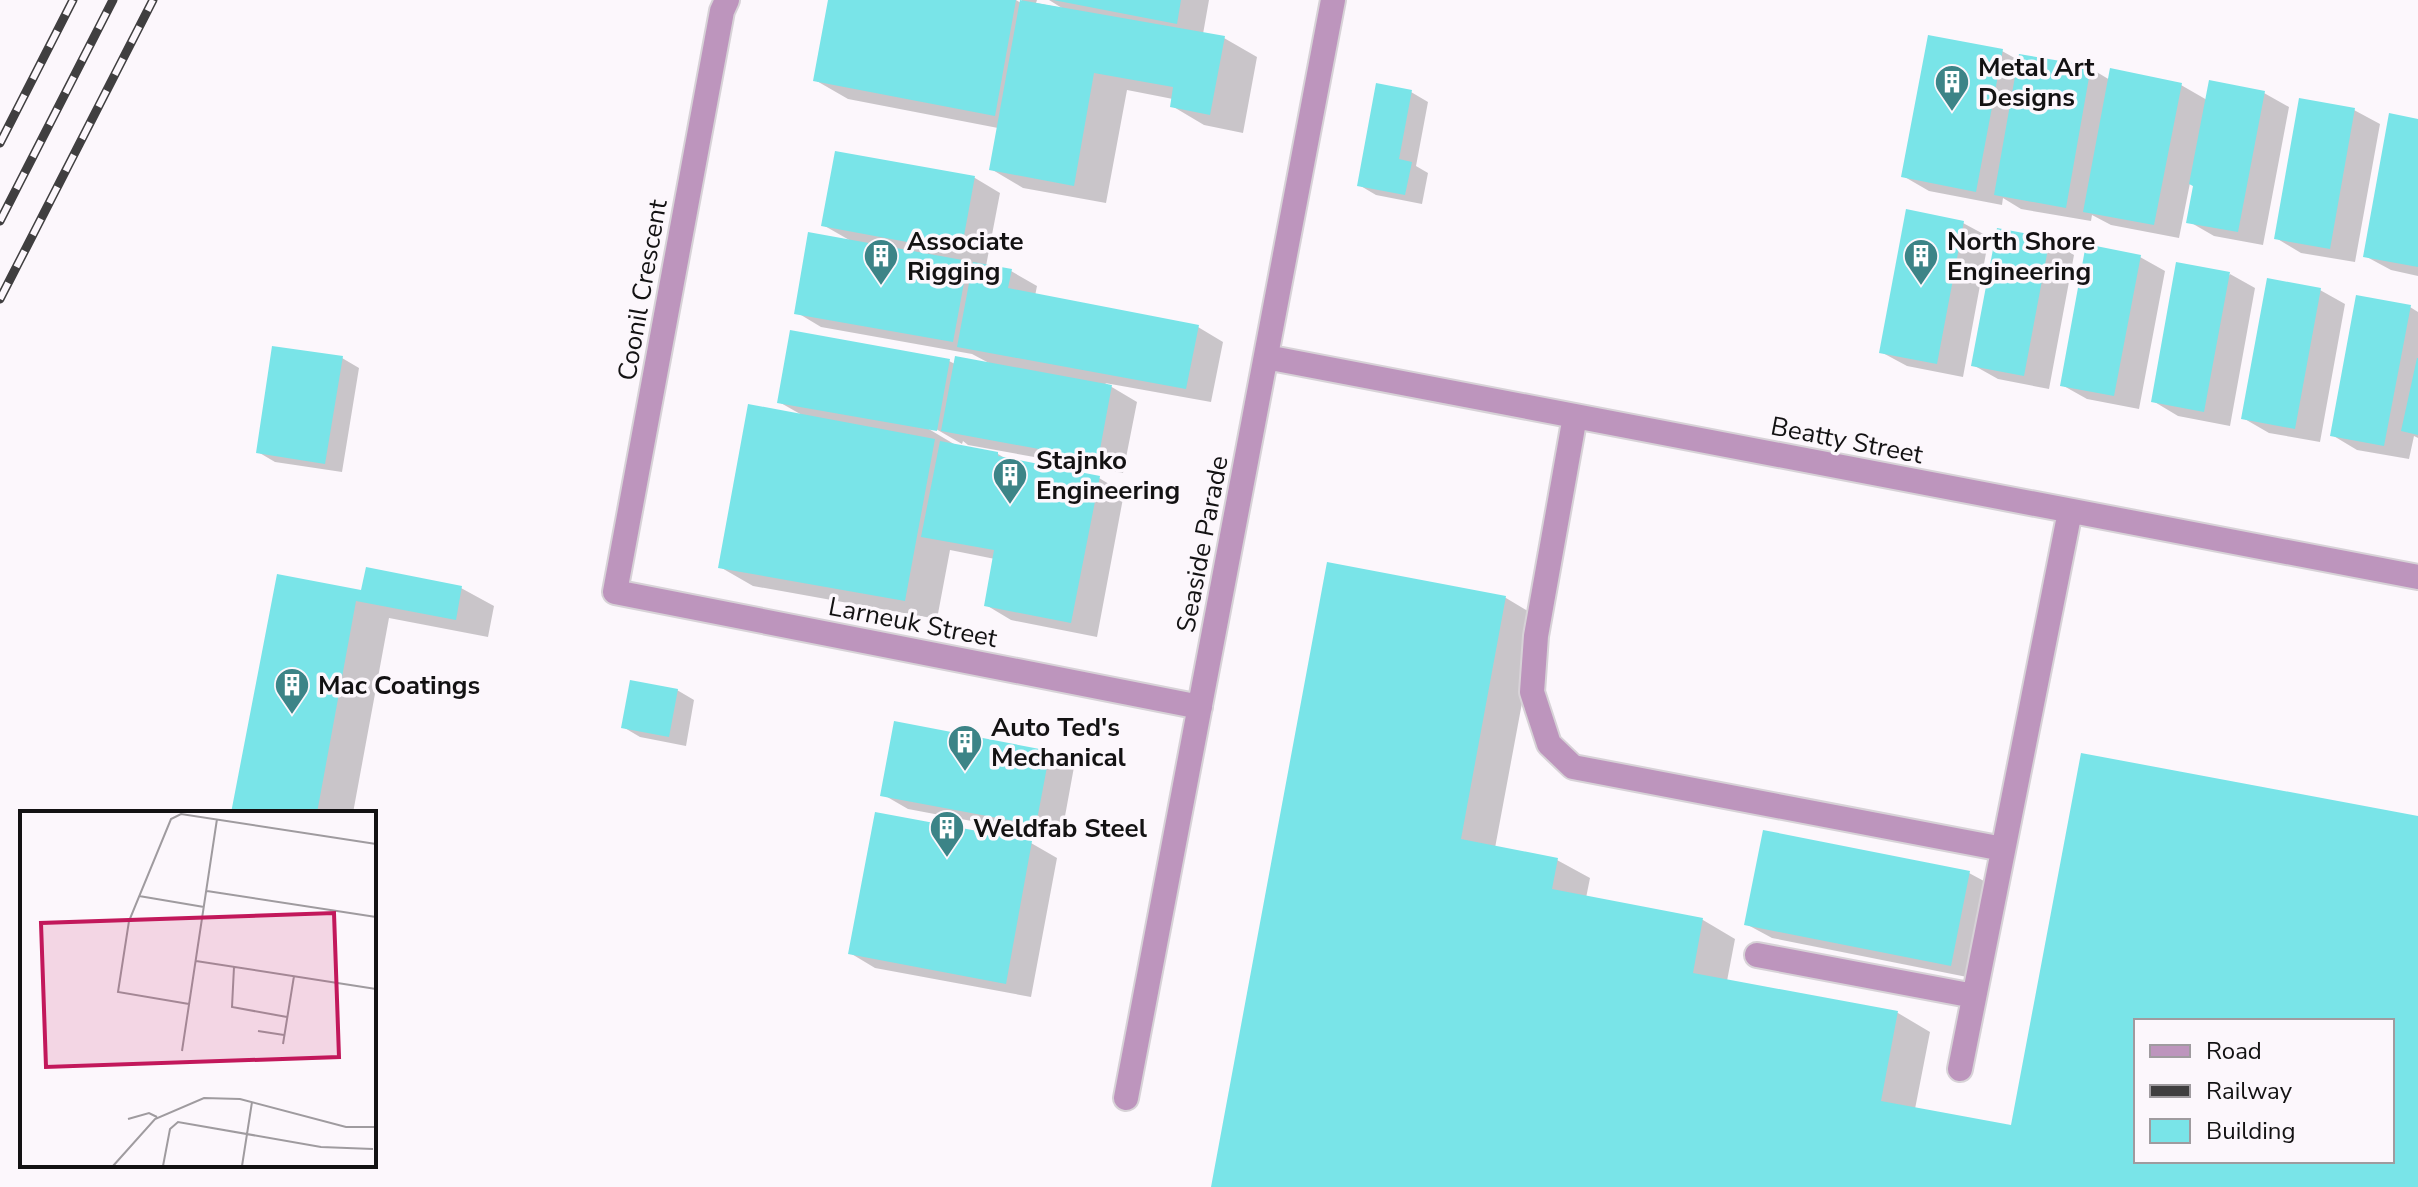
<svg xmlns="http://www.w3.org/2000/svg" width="2418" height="1187" font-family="'Nunito Sans',sans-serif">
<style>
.shadow{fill:#0003;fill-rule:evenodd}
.building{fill:#79e4e8;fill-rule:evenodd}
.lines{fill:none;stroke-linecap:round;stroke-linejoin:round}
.minor-casing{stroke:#d7d2d7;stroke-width:28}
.minor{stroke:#bd95bd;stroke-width:24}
.rail-casing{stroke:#403f40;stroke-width:9}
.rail{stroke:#fcf7fc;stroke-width:6;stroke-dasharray:18;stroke-linecap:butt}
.labels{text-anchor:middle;stroke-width:7;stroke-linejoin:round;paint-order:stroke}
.poi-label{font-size:26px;font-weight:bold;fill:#131213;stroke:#fcf7fc;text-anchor:start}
.street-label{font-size:26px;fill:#131213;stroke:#fcf7fc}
.inset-road{fill:none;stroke:#9f9b9f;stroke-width:2}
.view{fill:#c2185b;fill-opacity:0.15;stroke:#c2185b;stroke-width:4}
.inset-edge{fill:none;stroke:#131213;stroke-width:4}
</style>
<rect width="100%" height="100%" fill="#fcf7fc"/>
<!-- shadow -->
<path class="shadow" d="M830 0H1016L1021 3 1022 0H1037L1036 3 1062 8 1049 0H1209L1203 34 1224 38 1257 57 1243 133 1204 125 1172 106 1173 99 1127 90 1106 203 1023 188 991 169 998 128 848 99 815 80Z
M2002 51 2020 61 2090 68 2110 80 2181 85 2207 100 2264 93 2289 107 2263 245 2214 236 2188 221 2194 187 2190 183 2179 238 2111 225 2092 215 2091 221 2021 209 2003 198 2002 205 1929 191 1903 176Z
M1411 92 1428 102 1416 166 1428 173 1422 204 1376 195 1359 185Z
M2354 110 2380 124 2355 262 2301 253 2276 238Z
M2418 121V276L2391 270 2365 256Z
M836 153 975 178 1000 193 986 266 1011 271 1037 286 1035 296 1198 327 1223 342 1211 402 1105 383 1137 402 1123 473 968 445 963 441 962 444 929 425 927 428 959 447 998 454 1008 460 1099 478 1124 493 1097 637 1011 620 986 605 995 559 950 550 937 619 753 586 720 567 802 415 779 402 949 361 955 364 989 363 972 354 821 327 796 312 851 241 823 225Z
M1963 223 1989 237 1963 377 1907 366 1881 352Z
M2049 240 2074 255 2049 389 1998 379 1973 365Z
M2140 257 2165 271 2139 409 2087 399 2062 385Z
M2230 274 2255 288 2230 426 2178 416 2153 401Z
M2320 290 2345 304 2320 442 2269 433 2243 418Z
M2410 307 2418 312V438L2414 436 2409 459 2357 450 2332 435Z
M342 358 359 368 342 472 275 462 258 452Z
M1329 565 1506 598 1538 617 1495 848 1557 860 1590 878 1586 898 1703 920 1735 939 1727 981 1898 1013 1930 1032 1915 1109 2012 1128 2082 755 2418 818V1187H1213ZM2136 1021H2392V1161H2136Z
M279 576 363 592 461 588 494 606 488 637 389 618 353 813H233Z
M677 690 694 700 686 746 640 737 623 727Z
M1049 752 1074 767 1061 838 908 809 882 794Z
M1031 843 1057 858 1031 997 875 968 850 953Z
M1969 873 1995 887 1977 979 1772 938 1746 924Z"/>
<!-- building -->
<path class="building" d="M828 0H1016L995 116 813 81Z
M1020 0 1225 36 1210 115 1170 107 1173 87 1094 73 1074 186 989 170Z
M1053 0H1181L1177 24Z
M1928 35 2003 49 1976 192 1901 177Z
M2019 54 2091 66 2066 208 1994 195Z
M2110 68 2182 83 2154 225 2083 212Z
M2209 80 2265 91 2238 232 2186 223 2193 186 2189 184Z
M1376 83 1412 90 1399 159 1412 162 1405 195 1357 186Z
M2299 98 2355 108 2330 249 2274 239Z
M2389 113 2418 119V267L2363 257Z
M835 151 975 176 961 252 821 226Z
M1906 209 1964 221 1937 364 1879 353Z
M1997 228 2050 238 2024 376 1971 366Z
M808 232 968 261 953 342 794 314Z
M2086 244 2141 255 2114 396 2060 386Z
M973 262 1012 269 1008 288 1199 325 1186 389 957 347Z
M2176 262 2230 272 2204 412 2151 402Z
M2267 278 2321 288 2295 429 2241 419Z
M2356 295 2411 305 2384 446 2330 436Z
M790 330 950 359 937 431 777 403Z
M272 346 343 356 325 464 256 453Z
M955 356 1112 385 1098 460 941 431Z
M2417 358H2418V435L2401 431Z
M748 404 935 439 905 601 718 568Z
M940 441 998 452V456L1100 476 1071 623 984 606 994 550 921 537Z
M1327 562 1506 596 1461 839 1558 858 1552 889 1703 918 1693 973 1898 1011 1881 1101 2011 1125 2081 753 2418 816V1187H1211ZM2136 1021H2392V1161H2136Z
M366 567 462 586 456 620 356 601 317 813H231L277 574 361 590Z
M630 680 678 689 669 737 621 728Z
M894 721 1050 751 1036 825 880 796Z
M875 812 1032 841 1006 984 848 954Z
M1763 830 1970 871 1951 966 1744 925Z"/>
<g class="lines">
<defs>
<path id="minor" d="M727 0 722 11 615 592 1200 707
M1266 357 2418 577
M1575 416 1536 636 1532 692 1549 744 1573 767 2003 849
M1757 955 1974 996
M1960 1069 2070 511
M1126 1098 1333 0"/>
</defs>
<!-- minor casing -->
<use href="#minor" class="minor-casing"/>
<!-- minor -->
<use href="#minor" class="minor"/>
<defs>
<path id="rail" d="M0 143 73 0
M0 221 113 0
M0 299 153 0"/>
</defs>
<!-- rail casing -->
<use href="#rail" class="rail-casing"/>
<!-- rail -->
<use href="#rail" class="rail"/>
</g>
<!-- icons -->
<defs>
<symbol id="building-pin" viewBox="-11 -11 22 30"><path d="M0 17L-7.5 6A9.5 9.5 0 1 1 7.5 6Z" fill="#3c8487" stroke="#fcf7fc"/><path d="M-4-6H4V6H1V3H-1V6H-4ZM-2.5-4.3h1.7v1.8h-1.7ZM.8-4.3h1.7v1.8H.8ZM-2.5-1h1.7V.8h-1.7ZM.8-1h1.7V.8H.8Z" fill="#fff"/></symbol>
</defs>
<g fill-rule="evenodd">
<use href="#building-pin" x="1932" y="62" width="40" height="54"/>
<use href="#building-pin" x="861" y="236" width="40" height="54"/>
<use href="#building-pin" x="1901" y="236" width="40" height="54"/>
<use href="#building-pin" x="990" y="455" width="40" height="54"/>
<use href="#building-pin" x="272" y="665" width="40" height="54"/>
<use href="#building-pin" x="945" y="722" width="40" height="54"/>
<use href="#building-pin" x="927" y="808" width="40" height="54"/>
</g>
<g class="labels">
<!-- poi labels -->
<g class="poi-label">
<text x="1978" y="76">Metal Art<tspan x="1978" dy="30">Designs</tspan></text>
<text x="907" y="250">Associate<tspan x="907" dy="30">Rigging</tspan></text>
<text x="1947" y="250">North Shore<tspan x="1947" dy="30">Engineering</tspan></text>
<text x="1036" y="469">Stajnko<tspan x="1036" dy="30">Engineering</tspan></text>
<text x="318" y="694">Mac Coatings</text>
<text x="991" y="736">Auto Ted's<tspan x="991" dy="30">Mechanical</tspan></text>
<text x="973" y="837">Weldfab Steel</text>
</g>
<!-- street labels -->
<g class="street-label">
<text transform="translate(642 290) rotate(-80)" y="9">Coonil Crescent</text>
<text transform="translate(1847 440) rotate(11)" y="9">Beatty Street</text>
<text transform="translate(1202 544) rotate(-79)" y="9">Seaside Parade</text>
<text transform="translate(913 622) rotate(11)" y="9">Larneuk Street</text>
</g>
</g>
<!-- overview -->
<g transform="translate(20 811)">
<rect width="356" height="356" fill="#fcf7fc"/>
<path class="inset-road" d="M187 80 356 106M119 85 184 96M176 150 356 178M214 156 212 196 267 206M169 193 98 181 109 110 151 8 161 3 356 33M238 220 264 224M263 233 274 165M162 240 197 8M108 308 129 302 137 306M93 355 135 308 184 287 220 288 326 316H356M143 355 150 318 158 311 301 336 353 338M222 355 232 291"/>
<path class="view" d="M314 102 319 246 26 256 21 112Z"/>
<rect width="356" height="356" class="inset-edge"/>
</g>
<!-- legend -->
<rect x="2134" y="1019" width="260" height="144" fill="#fcf7fc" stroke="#9f9b9f" stroke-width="2"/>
<rect x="2150" y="1045" width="40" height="12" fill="#bd95bd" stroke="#9f9b9f" stroke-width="2"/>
<text x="2206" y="1059" font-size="24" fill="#131213">Road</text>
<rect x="2150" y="1085" width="40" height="12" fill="#403f40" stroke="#9f9b9f" stroke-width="2"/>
<text x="2206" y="1099" font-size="24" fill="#131213">Railway</text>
<rect x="2150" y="1119" width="40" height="24" fill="#79e4e8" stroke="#9f9b9f" stroke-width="2"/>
<text x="2206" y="1139" font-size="24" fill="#131213">Building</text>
</svg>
